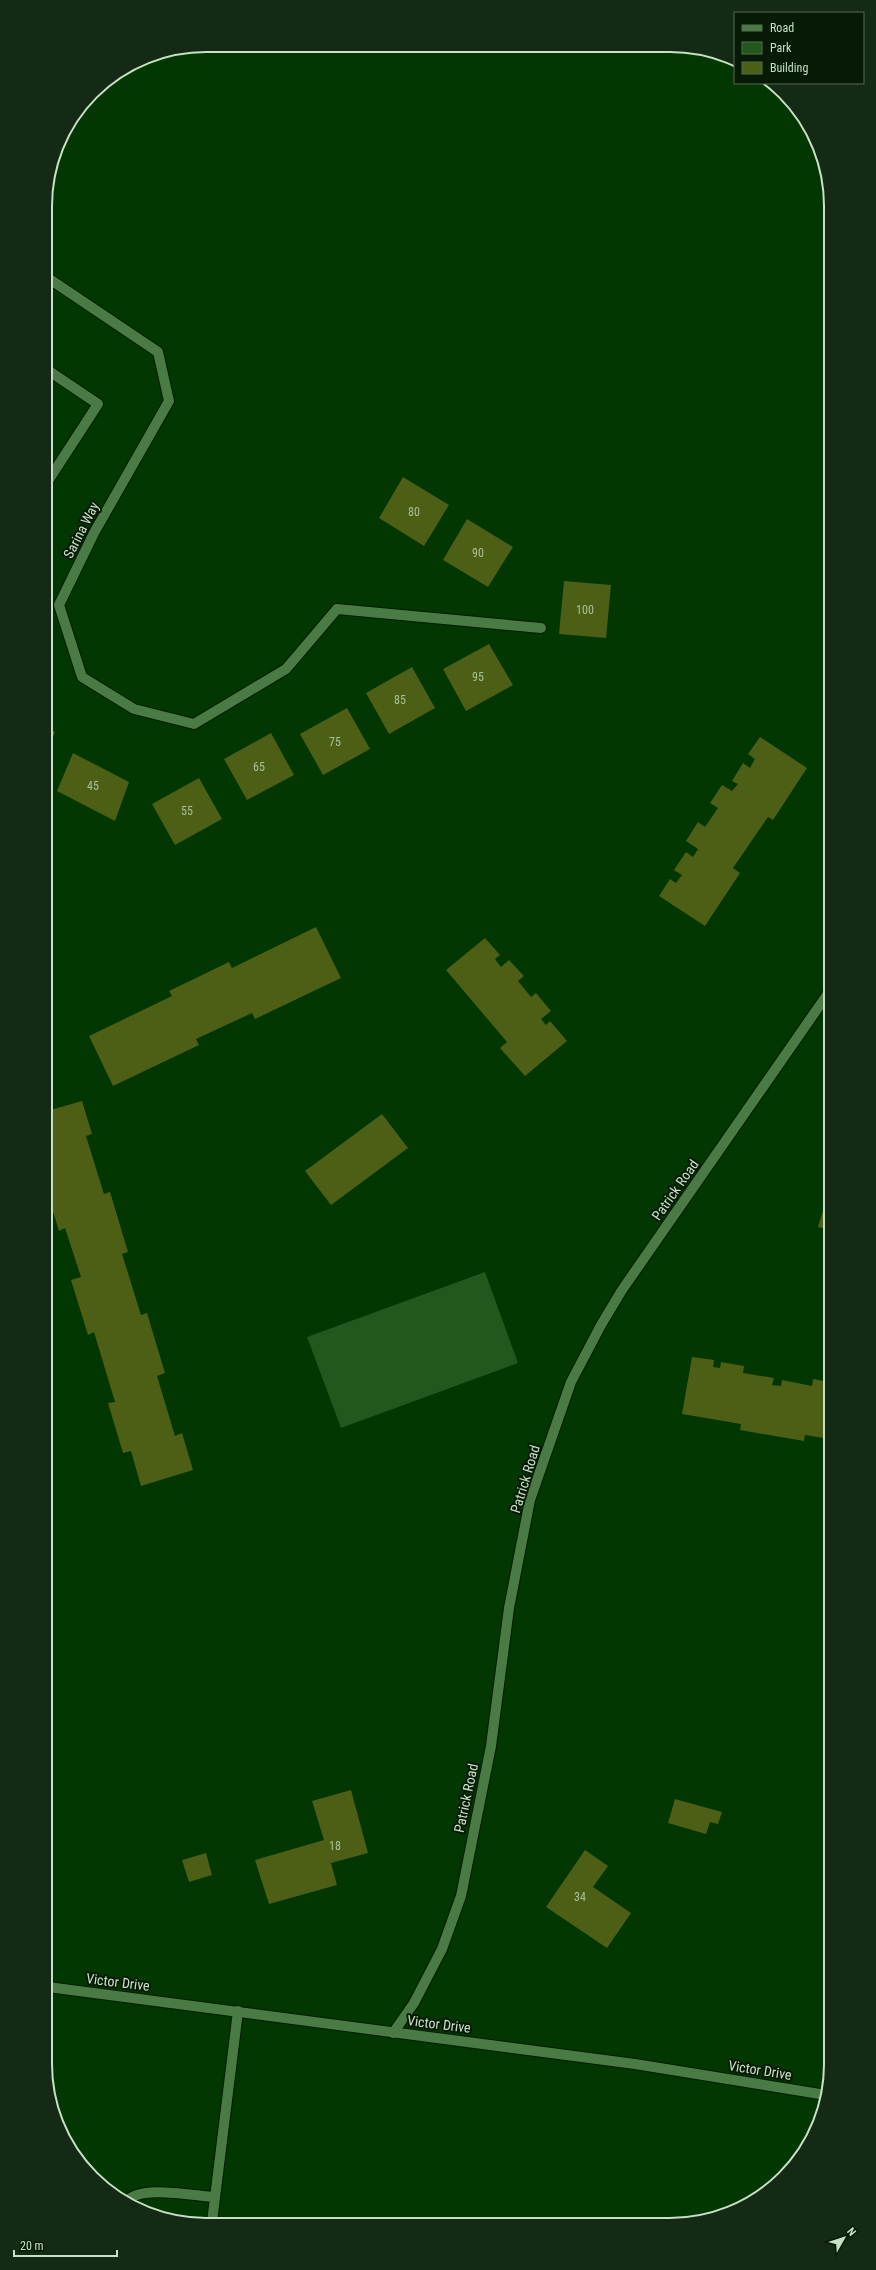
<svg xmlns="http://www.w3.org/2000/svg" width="876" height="2270" font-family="'Roboto Condensed',sans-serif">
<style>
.green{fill:#22571d}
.building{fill:#4d5f15}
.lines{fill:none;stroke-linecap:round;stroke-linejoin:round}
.lane-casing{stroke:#031b02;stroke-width:12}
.street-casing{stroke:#031b02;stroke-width:12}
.lane{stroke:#4a7b45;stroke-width:10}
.street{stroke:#4a7b45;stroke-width:10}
.labels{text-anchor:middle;stroke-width:4;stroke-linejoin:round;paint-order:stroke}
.number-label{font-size:12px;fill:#a8c098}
.street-label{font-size:14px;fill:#c6e1c3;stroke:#061a05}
.rim{fill:none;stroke:#c6e1c3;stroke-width:2}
</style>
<rect width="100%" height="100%" fill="#033701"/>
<!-- green -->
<path class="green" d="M485 1272 518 1363 341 1428 307 1337Z"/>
<!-- building -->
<path class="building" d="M403 477 449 505 424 546 379 518Z
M467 519 513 547 488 587 443 560Z
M564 581 611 585 606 638 559 634Z
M489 644 513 685 466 711 443 669Z
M412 667 435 708 389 734 366 693Z
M347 708 370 749 323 775 300 734Z
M46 727 55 732 46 754Z
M271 733 294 775 247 800 224 759Z
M760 737 807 768 773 820 768 817 733 868 740 873 705 926 659 896 670 879 676 883 682 875 674 870 686 852 693 857 698 849 686 841 698 822 705 827 718 808 710 803 722 785 732 791 738 784 732 781 743 763 750 768 755 759 748 754Z
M73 753 129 782 115 821 57 791Z
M199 778 222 819 175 845 152 804Z
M316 927 341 978 255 1019 252 1013 196 1039 199 1045 113 1086 89 1036 172 996 169 991 229 962 232 968Z
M485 938 500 955 495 959 501 967 509 960 524 976 518 981 531 997 536 993 551 1011 541 1019 546 1025 550 1021 567 1041 525 1076 500 1048 507 1042 446 970Z
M82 1101 92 1134 86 1136 104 1194 110 1192 128 1252 122 1254 141 1315 147 1313 165 1373 157 1376 175 1436 182 1433 193 1470 141 1486 131 1451 123 1453 108 1403 115 1402 94 1332 88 1335 71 1280 81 1277 65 1228 59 1231 47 1192V1111Z
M382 1114 408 1148 331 1205 305 1171Z
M829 1191V1230L818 1227Z
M692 1357 714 1360 713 1367 720 1368 721 1362 744 1366 743 1373 774 1378 772 1385 781 1386 782 1380 812 1386 813 1379 830 1382V1439L805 1435 804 1441 740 1430 741 1424 682 1414Z
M351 1790 368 1853 331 1863 337 1885 269 1904 255 1860 324 1840 312 1801Z
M675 1799 722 1812 718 1824 710 1822 706 1834 668 1823Z
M585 1850 608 1866 593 1887 631 1913 607 1948 546 1907Z
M206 1853 212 1875 189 1882 182 1860Z
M48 1856 51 1875H48Z"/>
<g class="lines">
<defs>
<path id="lane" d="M46 369 98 404 48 481 46 479
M337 609 541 628
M126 2202C139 2184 194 2196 215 2197
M212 2222 238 2011"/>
<path id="street" d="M45 276 158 352 169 401 94 533 59 605 82 677 134 709 194 724 286 669 337 609
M48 1987 635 2064 826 2095
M393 2033 414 2003 442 1949 461 1896 491 1746 509 1608 530 1500 571 1382 601 1325 622 1290 829 992"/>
</defs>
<!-- lane casing -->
<use href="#lane" class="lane-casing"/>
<!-- street casing -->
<use href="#street" class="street-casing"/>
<!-- lane -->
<use href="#lane" class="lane"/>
<!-- street -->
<use href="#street" class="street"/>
</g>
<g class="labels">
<!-- number labels -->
<g class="number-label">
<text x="414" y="516">80</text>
<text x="478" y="557">90</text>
<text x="585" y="614">100</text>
<text x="478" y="681">95</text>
<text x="400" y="704">85</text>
<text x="335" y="746">75</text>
<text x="259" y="771">65</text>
<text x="93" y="790">45</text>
<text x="187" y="815">55</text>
<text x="335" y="1850">18</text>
<text x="580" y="1901">34</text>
</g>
<!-- street labels -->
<g class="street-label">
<text transform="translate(81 530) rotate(-63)" y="5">Sarina Way</text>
<text transform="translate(675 1190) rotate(-55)" y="5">Patrick Road</text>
<text transform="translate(525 1479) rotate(-73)" y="5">Patrick Road</text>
<text transform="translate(466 1798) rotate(-78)" y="5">Patrick Road</text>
<text transform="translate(118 1982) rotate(7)" y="5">Victor Drive</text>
<text transform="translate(439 2024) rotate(7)" y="5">Victor Drive</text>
<text transform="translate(760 2070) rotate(9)" y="5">Victor Drive</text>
</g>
</g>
<!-- crop -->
<path d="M0 0H876V2270H0ZM206 52H670A154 154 0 0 1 824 206V2064A154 154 0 0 1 670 2218H206A154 154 0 0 1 52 2064V206A154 154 0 0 1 206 52Z" fill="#152a14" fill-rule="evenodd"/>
<path class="rim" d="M206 52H670A154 154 0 0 1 824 206V2064A154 154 0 0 1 670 2218H206A154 154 0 0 1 52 2064V206A154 154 0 0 1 206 52Z"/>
<!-- legend -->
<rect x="734" y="12" width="130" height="72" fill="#061a05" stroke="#536a51"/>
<rect x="742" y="25" width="20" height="6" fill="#4a7b45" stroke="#536a51"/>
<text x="770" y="32" font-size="12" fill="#c6e1c3">Road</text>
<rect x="742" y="42" width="20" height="12" fill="#22571d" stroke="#536a51"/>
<text x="770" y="52" font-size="12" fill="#c6e1c3">Park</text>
<rect x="742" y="62" width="20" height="12" fill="#4d5f15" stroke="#536a51"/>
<text x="770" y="72" font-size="12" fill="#c6e1c3">Building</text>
<!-- north arrow -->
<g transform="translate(844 2238) rotate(51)" stroke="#061a05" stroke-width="3" paint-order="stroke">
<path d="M0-3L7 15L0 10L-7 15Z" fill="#c6e1c3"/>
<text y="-6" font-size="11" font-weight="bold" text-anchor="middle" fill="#c6e1c3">N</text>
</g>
<!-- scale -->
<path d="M14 2250v6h103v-6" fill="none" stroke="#c6e1c3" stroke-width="2"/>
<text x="20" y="2250" font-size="12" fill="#c6e1c3" stroke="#061a05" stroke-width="3" paint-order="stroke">20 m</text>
</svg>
